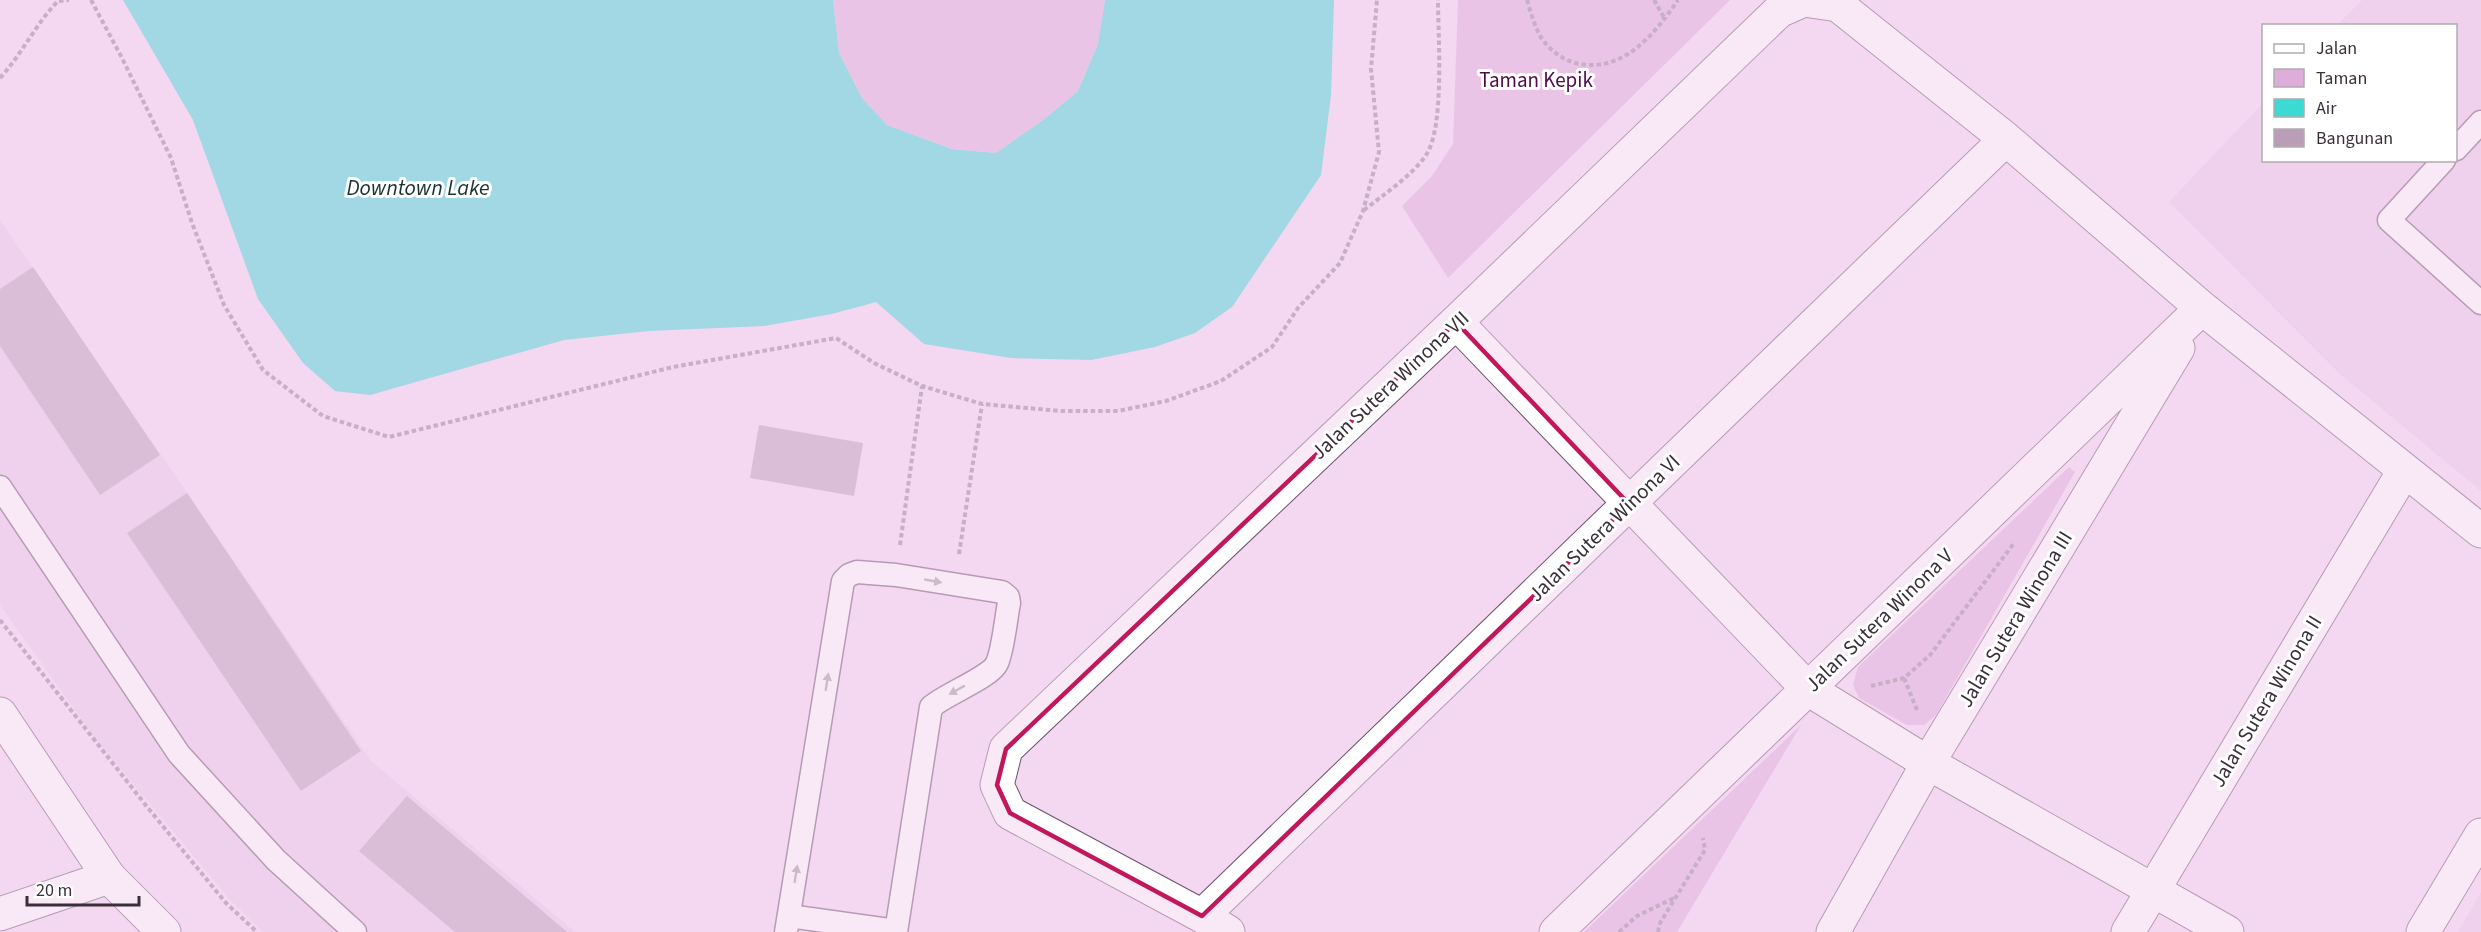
<svg xmlns="http://www.w3.org/2000/svg" width="2481" height="932" font-family="'Source Sans 3',sans-serif">
<style>
.built{fill:#ebc9e8}
.green{fill:#deadda}
.water{fill:#3ddad4}
.building{fill:#ba9eb7}
.lines{fill:none;stroke-linecap:round;stroke-linejoin:round}
.service-casing{stroke:#6c536a;stroke-width:25}
.minor-casing{stroke:#6c536a;stroke-width:35}
.tertiary-casing{stroke:#6c536a;stroke-width:35}
.path{stroke:#927e90;stroke-width:4;stroke-dasharray:4.5 3;stroke-linecap:butt}
.service{stroke:#fff;stroke-width:22}
.minor{stroke:#fff;stroke-width:33}
.tertiary{stroke:#fff;stroke-width:33}
.oneway{fill:#9c979c}
.marked{fill:none;stroke:#c2185b;stroke-width:4.5;stroke-linejoin:round}
.labels{text-anchor:middle;stroke-width:6;stroke-linejoin:round;paint-order:stroke}
.park-label{font-size:21px;fill:#4f0c4d;stroke:#fff}
.street-label{font-size:21px;fill:#3a2f39;stroke:#fff}
.water-label{font-size:22px;font-style:italic;fill:#1a3332;stroke:#fff}
</style>
<rect width="100%" height="100%" fill="#f4d7f1"/>
<!-- built -->
<path class="built" d="M2362 0H2481V491L2339 373 2169 202 2263 103 2264 160H2456V26L2337 25Z
M0 220 371 761 575 932H263L231 901 95 738 0 605Z
M2481 892V932H2458Z"/>
<!-- green -->
<path class="green" d="M833 0H1105L1098 44 1078 91 1043 120 996 153 953 149 887 125 862 98 839 53Z
M1458 0H1730L1448 278 1402 206 1432 176 1453 144Z
M2069 467 2075 472 1936 715 1924 725H1907L1859 698 1853 685 1858 667Z
M1801 725 1677 932H1584Z"/>
<!-- water -->
<path class="water" d="M123 0H833L839 53 862 98 887 125 952 149 996 153 1043 120 1078 91 1098 44 1105 0H1334L1331 95 1321 175 1232 307 1195 333 1155 347 1091 360 1011 358 924 344 876 302 832 314 764 326 649 331 564 340 370 395 335 391 303 363 258 299 193 120Z"/>
<!-- building -->
<path class="building" d="M33 267 160 455 100 495 0 346V289Z
M759 425 863 443 854 496 750 478Z
M187 493 361 751 301 791 127 533Z
M407 796 567 932H455L359 851Z"/>
<g class="lines">
<defs>
<path id="service" d="M2456 149 2481 122
M2444 160 2389 220 2481 303
M0 487 179 754 276 860 355 932
M789 916 896 931
M786 932 843 581 849 575 857 572 896 575 1002 592 1008 597 1009 603C1006 618 1003 650 997 663 991 677 946 694 931 707L896 932"/>
<path id="minor" d="M1456 322 1808 689 1928 763 2227 932
M0 914 109 877
M1202 916 2006 139
M1228 932 1202 916 1010 813 997 785 1006 749 1456 322 1779 11 1804 0 1838 5 2006 139 2202 308 2481 531
M1556 932 2202 308
M1833 932 1928 763 2178 348
M2128 932 2404 471
M2423 932 2481 835"/>
<path id="tertiary" d="M0 714 109 877 164 932"/>
</defs>
<!-- service casing -->
<use href="#service" class="service-casing"/>
<!-- minor casing -->
<use href="#minor" class="minor-casing"/>
<!-- tertiary casing -->
<use href="#tertiary" class="tertiary-casing"/>
<!-- path -->
<path class="path" d="M91 0 122 58 171 158 192 223 224 305 263 370 323 416 389 437 673 367 836 338 874 363 922 386 982 404 1061 411H1118L1166 401 1221 381 1272 347 1298 308 1340 263 1363 211 1379 152 1371 69 1377 0
M1527 0C1531 13 1535 28 1542 39 1552 52 1564 61 1580 64 1625 72 1655 33 1678 0
M1654 0 1665 19
M0 78C22 54 35 25 58 1L69 0
M1364 210C1382 196 1414 174 1426 155 1445 127 1438 36 1438 0
M900 545 922 386
M959 554 982 404
M0 620 148 808 226 903 257 932
M1904 678 1917 710
M1871 686 1904 678 1930 655 2014 543
M1619 932 1637 916 1674 898
M1658 932 1660 923 1705 850 1703 838"/>
<!-- service -->
<use href="#service" class="service"/>
<!-- minor -->
<use href="#minor" class="minor"/>
<!-- tertiary -->
<use href="#tertiary" class="tertiary"/>
</g>
<!-- one-way arrows -->
<defs><path id="oneway-solid" d="M-6-.8H1V-3.2L6.5 0L1 3.2V.8H-6Z" transform="scale(1.5)"/></defs>
<g class="oneway">
<use href="#oneway-solid" transform="translate(933 581) rotate(10)"/>
<use href="#oneway-solid" transform="translate(827 682) rotate(-81)"/>
<use href="#oneway-solid" transform="translate(957 690) rotate(151)"/>
<use href="#oneway-solid" transform="translate(796 874) rotate(-81)"/>
</g>
<!-- marked area -->
<path d="M0 0H2481V932H0ZM1456 322 1629 504 1202 916 1010 813 997 785 1006 749Z" fill="#f4d7f1" fill-opacity=".55" fill-rule="evenodd"/>
<path class="marked" d="M1456 322 1629 504 1202 916 1010 813 997 785 1006 749Z"/>
<g class="labels">
<!-- park labels -->
<g class="park-label">
<text x="1536" y="87">Taman Kepik</text>
</g>
<!-- street labels -->
<g class="street-label">
<text transform="translate(1390 385) rotate(-43)" y="7">Jalan Sutera Winona VII</text>
<text transform="translate(1604 528) rotate(-44)" y="7">Jalan Sutera Winona VI</text>
<text transform="translate(2015 619) rotate(-59)" y="7">Jalan Sutera Winona III</text>
<text transform="translate(1879 620) rotate(-44)" y="7">Jalan Sutera Winona V</text>
<text transform="translate(2266 701) rotate(-59)" y="7">Jalan Sutera Winona II</text>
</g>
<!-- water labels -->
<g class="water-label">
<text x="418" y="195">Downtown Lake</text>
</g>
</g>
<!-- legend -->
<rect x="2262" y="24" width="195" height="138" fill="#ffffff" stroke="#b0acb0" stroke-width="1.5"/>
<rect x="2274" y="44" width="30" height="9" fill="#ffffff" stroke="#b0acb0" stroke-width="1.5"/>
<text x="2316" y="54" font-size="18" fill="#3a2f39">Jalan</text>
<rect x="2274" y="69" width="30" height="18" fill="#deadda" stroke="#b0acb0" stroke-width="1.5"/>
<text x="2316" y="84" font-size="18" fill="#3a2f39">Taman</text>
<rect x="2274" y="99" width="30" height="18" fill="#3ddad4" stroke="#b0acb0" stroke-width="1.5"/>
<text x="2316" y="114" font-size="18" fill="#3a2f39">Air</text>
<rect x="2274" y="129" width="30" height="18" fill="#ba9eb7" stroke="#b0acb0" stroke-width="1.5"/>
<text x="2316" y="144" font-size="18" fill="#3a2f39">Bangunan</text>
<!-- scale -->
<path d="M27 896v9h112v-9" fill="none" stroke="#3a2f39" stroke-width="3"/>
<text x="36" y="896" font-size="18" fill="#3a2f39" stroke="#ffffff" stroke-width="4.5" paint-order="stroke">20 m</text>
</svg>
